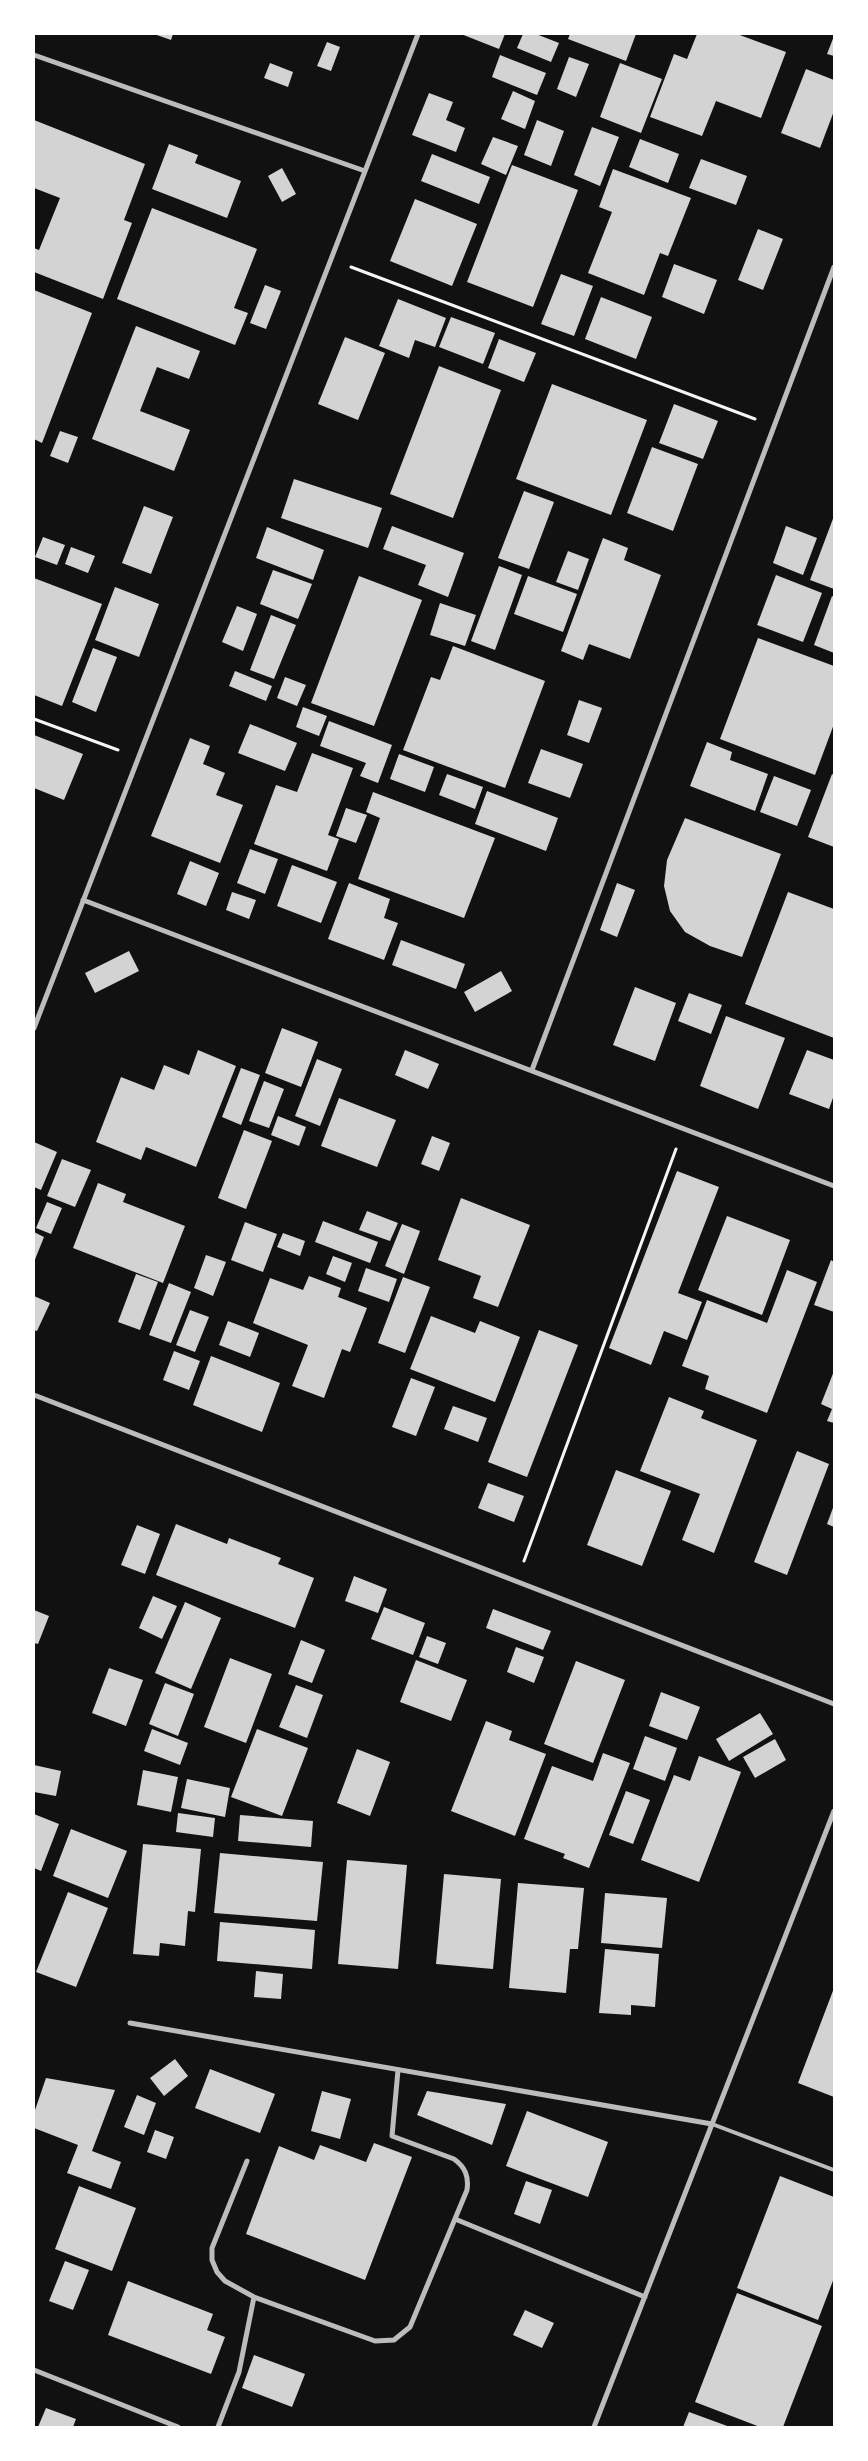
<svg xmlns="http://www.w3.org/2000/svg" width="868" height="2461" font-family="Karla,sans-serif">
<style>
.building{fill:#d3d3d3}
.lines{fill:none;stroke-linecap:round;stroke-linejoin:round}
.path{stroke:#f5f5f5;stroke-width:3}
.service{stroke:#bcbcbc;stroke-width:4}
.minor{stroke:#bcbcbc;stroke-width:5}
</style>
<rect width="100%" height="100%" fill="#111"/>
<!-- building -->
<path class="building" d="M154 34H173L171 40Z
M461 34H505L499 49Z
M523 34H536L559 43 551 62 517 48Z
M570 34H636L626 61 568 39Z
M697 34H737L786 52 761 118 716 101 702 136 650 117 674 54 687 59Z
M834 36V56L827 54Z
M327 42 340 47 331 71 317 66Z
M500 55 546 73 537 95 492 77Z
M569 57 589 64 576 97 557 89Z
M270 63 293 72 288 87 264 78Z
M620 63 662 79 641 133 600 117Z
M806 69 834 80V111L820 148 781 133Z
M513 91 535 101 525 129 501 119Z
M429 93 453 102 446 120 465 128 456 152 412 135Z
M34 120 145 164 124 220 132 223 103 299 34 272V248L39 250 60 198 34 188Z
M537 120 564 131 551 166 524 155Z
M592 127 619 137 600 186 574 175Z
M493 137 518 146 506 175 481 164Z
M640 139 679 154 668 183 629 167Z
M169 144 198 155 195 163 241 181 227 218 152 189Z
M432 154 490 177 479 204 421 181Z
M701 159 747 176 736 205 689 188Z
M512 165 578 190 533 307 467 282Z
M282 168 296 194 282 202 268 176Z
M613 169 691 198 668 256 660 253 644 295 588 273 612 212 599 207Z
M415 199 477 224 452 286 390 261Z
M152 208 257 249 234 308 248 313 235 345 117 299Z
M758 229 783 239 763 290 738 280Z
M674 264 717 280 704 314 662 297Z
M561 274 593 286 574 336 541 324Z
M265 285 281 291 266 329 250 323Z
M34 290 92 313 42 443 34 439Z
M601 297 652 317 636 359 585 339Z
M398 299 446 318 435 347 415 340 409 358 379 346Z
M451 317 495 333 483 364 439 347Z
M136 326 200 351 189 379 157 367 140 411 190 430 174 471 92 439Z
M345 337 385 353 358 420 318 404Z
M499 339 536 353 524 382 488 368Z
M439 366 501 390 453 518 390 494Z
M552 384 647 420 611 515 516 479Z
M674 404 718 421 703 459 659 443Z
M60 431 78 437 68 463 50 456Z
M652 447 698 464 673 531 627 513Z
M294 479 382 508 368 548 281 518Z
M524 491 554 502 529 569 498 558Z
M144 506 173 517 151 574 122 563Z
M834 516V589L810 580Z
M392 526 464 553 448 597 418 585 426 565 383 549Z
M786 526 817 538 803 575 773 563Z
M267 527 324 550 313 580 256 558Z
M43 537 65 545 57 565 35 557Z
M603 538 628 548 624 560 661 575 630 659 589 644 583 660 561 651Z
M71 547 95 556 88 573 65 564Z
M568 551 589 559 578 590 556 582Z
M499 566 522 575 495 650 471 641Z
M273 570 312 584 298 619 260 604Z
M776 575 822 593 803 642 757 625Z
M359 576 422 600 374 726 311 703Z
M528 576 577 594 563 632 514 614Z
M34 578 102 604 62 706 34 695Z
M115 587 159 604 139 657 95 640Z
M832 596 834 597V653L814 645Z
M440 603 476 615 465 646 430 635Z
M237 606 257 614 243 651 222 642Z
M271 615 296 625 274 679 250 670Z
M758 638 834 666V724L815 775 720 739Z
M453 646 545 681 505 788 403 750 431 677 440 680Z
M93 648 117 657 96 712 72 702Z
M235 671 272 686 266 701 229 686Z
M285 677 306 685 297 706 277 698Z
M579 700 602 708 589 743 567 735Z
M303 707 327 716 319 736 296 727Z
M329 721 392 745 378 783 360 776 366 763 320 746Z
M250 724 297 743 285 771 238 753Z
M34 735 83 754 64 800 34 788Z
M190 738 210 746 203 764 225 773 216 795 243 805 220 863 151 836Z
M707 742 732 752 730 760 768 774 755 811 690 786Z
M541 749 583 764 570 798 528 783Z
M312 753 353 768 328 835 339 839 327 871 254 844 276 785 297 792Z
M399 754 434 767 425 792 390 779Z
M447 774 483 787 475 809 439 795Z
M832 774 834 775V847L808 837Z
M774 776 811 790 797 826 760 812Z
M487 791 558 818 546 851 475 824Z
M373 792 495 838 464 918 358 879 380 818 366 812Z
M346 808 367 815 356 843 336 836Z
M685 818 781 854 742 957 710 946 685 932 670 911 664 886 667 860Z
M250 849 278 859 265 894 237 883Z
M190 861 219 873 206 906 177 894Z
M292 865 337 882 321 923 277 906Z
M349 883 390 899 384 918 398 923 384 960 328 939Z
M617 883 635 890 617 937 600 930Z
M232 892 256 900 249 919 226 910Z
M788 892 834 909V1038L745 1004Z
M401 940 465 964 456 989 392 965Z
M129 951 139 971 95 993 85 973Z
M501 971 512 991 475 1012 464 992Z
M635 987 676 1003 655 1061 613 1045Z
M689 993 722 1005 711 1034 678 1021Z
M726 1016 785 1038 758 1109 700 1086Z
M282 1028 318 1042 301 1087 265 1073Z
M198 1050 236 1066 196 1167 146 1147 141 1160 96 1142 121 1077 154 1090 164 1065 189 1075Z
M405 1050 439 1064 428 1089 395 1075Z
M807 1050 834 1060V1095L829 1109 789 1094Z
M317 1059 342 1069 320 1126 295 1116Z
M241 1068 260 1075 241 1125 222 1117Z
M264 1081 284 1089 269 1128 249 1121Z
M339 1098 396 1120 377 1167 321 1146Z
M278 1116 306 1127 299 1146 271 1135Z
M244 1130 272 1141 246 1209 218 1198Z
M432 1136 450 1143 439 1171 421 1164Z
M34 1142 57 1152 41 1190 34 1187Z
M62 1159 91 1170 75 1207 47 1196Z
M677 1171 719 1187 678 1293 702 1302 687 1340 664 1331 651 1365 609 1348Z
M98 1183 126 1194 123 1202 185 1226 163 1283 73 1248Z
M461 1198 530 1225 498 1307 473 1298 481 1276 438 1260Z
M47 1202 62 1208 51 1234 36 1228Z
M367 1211 398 1223 390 1241 359 1230Z
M727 1216 790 1240 762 1315 698 1290Z
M323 1221 378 1242 370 1263 315 1242Z
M245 1222 277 1234 263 1272 231 1260Z
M402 1224 420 1231 404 1274 385 1266Z
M34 1232 44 1237 34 1262Z
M283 1233 305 1241 300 1256 277 1247Z
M206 1255 226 1262 213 1296 194 1288Z
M333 1256 352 1263 345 1282 326 1274Z
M831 1260 834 1262V1312L814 1305Z
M366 1268 397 1279 389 1302 358 1291Z
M787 1270 817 1282 767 1413 705 1389 709 1376 682 1366 707 1300 767 1323Z
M136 1274 158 1282 140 1330 118 1322Z
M309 1276 341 1288 338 1297 367 1308 350 1352 342 1349 324 1398 292 1386 308 1345 253 1323 270 1278 303 1290Z
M403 1277 430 1287 405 1353 378 1343Z
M169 1283 191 1292 171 1343 149 1335Z
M34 1296 50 1303 37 1331 34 1330Z
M190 1310 209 1317 195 1352 176 1345Z
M431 1316 475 1333 480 1321 520 1337 495 1402 410 1369Z
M228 1321 259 1333 250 1357 219 1345Z
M539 1330 578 1345 527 1477 488 1462Z
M174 1351 200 1361 189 1390 163 1380Z
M211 1356 280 1383 262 1432 193 1405Z
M834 1371V1423L827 1421 832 1409 821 1404Z
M411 1378 435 1387 416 1436 392 1427Z
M669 1397 704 1411 701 1418 757 1440 714 1553 682 1540 700 1494 640 1471Z
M453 1406 487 1418 478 1442 444 1429Z
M797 1451 829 1464 787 1575 754 1562Z
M616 1470 671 1491 642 1566 587 1545Z
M488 1483 524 1496 514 1522 478 1508Z
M834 1505V1527L827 1524Z
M176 1524 227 1544 229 1538 281 1558 278 1564 314 1578 295 1628 156 1575Z
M137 1525 160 1534 145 1574 121 1565Z
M354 1576 387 1589 378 1613 345 1601Z
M153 1596 177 1606 162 1639 139 1628Z
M185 1602 221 1618 191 1689 155 1673Z
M384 1607 425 1623 413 1655 371 1639Z
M493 1609 551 1631 543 1650 486 1628Z
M34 1610 49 1616 38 1644 34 1643Z
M427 1636 446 1643 438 1664 419 1657Z
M301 1640 325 1650 312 1683 288 1674Z
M516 1647 544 1657 534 1683 507 1672Z
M230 1658 272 1674 246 1743 204 1727Z
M416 1660 467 1680 451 1721 400 1702Z
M576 1661 625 1680 593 1763 544 1744Z
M109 1668 143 1680 126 1726 92 1713Z
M165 1683 194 1694 178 1736 149 1724Z
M296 1685 323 1695 307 1738 279 1727Z
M661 1692 700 1707 687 1740 649 1726Z
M760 1713 773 1734 729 1761 716 1739Z
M486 1721 512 1731 509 1740 546 1754 515 1836 451 1811Z
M152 1729 188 1743 180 1765 144 1751Z
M257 1729 308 1748 282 1816 231 1797Z
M645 1736 677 1748 665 1781 633 1769Z
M775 1739 786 1760 755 1778 743 1757Z
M357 1749 390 1762 370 1816 337 1803Z
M603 1753 630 1763 589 1868 563 1858 565 1854 524 1839 552 1766 593 1781Z
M699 1756 741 1772 699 1882 641 1860 674 1775 690 1781Z
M34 1765 61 1771 56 1796 34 1792Z
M143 1770 178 1777 171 1812 137 1805Z
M187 1779 230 1788 225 1817 181 1808Z
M626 1791 650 1800 633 1844 609 1835Z
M178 1813 215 1818 213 1837 176 1832Z
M34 1814 59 1824 41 1871 34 1868Z
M240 1815 313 1821 311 1847 238 1841Z
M71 1829 127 1851 108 1898 53 1876Z
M143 1844 201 1849 195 1912 188 1911 185 1946 160 1943 159 1956 133 1954Z
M220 1853 323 1862 317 1921 214 1913Z
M347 1860 407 1865 398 1969 338 1964Z
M444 1874 501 1879 493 1969 436 1964Z
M518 1883 584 1888 578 1949H570L566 1993 509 1988Z
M68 1892 108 1908 76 1987 36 1972Z
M605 1893 667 1898 662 1948 601 1943Z
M220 1922 315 1930 312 1969 217 1961Z
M605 1949 659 1954 655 2007 631 2005V2015L599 2013Z
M256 1971 283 1974 281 1999 254 1997Z
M834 1988V2097L798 2083Z
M175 2059 188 2076 164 2096 150 2078Z
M210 2069 275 2094 260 2133 195 2108Z
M46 2078 115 2090 92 2151 121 2162 111 2189 67 2173 78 2145 34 2128V2113Z
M322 2091 351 2099 340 2139 311 2131Z
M427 2091 506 2104 492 2145 417 2115Z
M137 2095 156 2103 144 2135 124 2127Z
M527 2111 608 2142 588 2197 506 2166Z
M155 2130 174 2137 166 2159 147 2152Z
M374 2143 412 2157 365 2280 246 2234 279 2146 314 2160 320 2145 366 2162Z
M780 2176 834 2197V2278L818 2320 737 2288Z
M526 2181 552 2190 540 2224 514 2214Z
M79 2186 136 2208 112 2271 55 2249Z
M65 2261 89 2270 73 2310 49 2301Z
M128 2281 213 2314 207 2330 225 2337 211 2374 108 2335Z
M737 2293 822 2326 783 2427H760L695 2402Z
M525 2310 554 2323 542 2348 513 2335Z
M254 2355 305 2374 292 2407 242 2388Z
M46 2408 76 2419 73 2427H38Z
M689 2412 730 2427H683Z"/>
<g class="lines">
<!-- path -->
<path class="path" d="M351 267 755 419
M34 719 118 750
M524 1561 676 1149"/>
<!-- service -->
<path class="service" d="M712 2124 834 2170"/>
<!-- minor -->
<path class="minor" d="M34 55 365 171
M83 900 834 1186
M34 1028 418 34
M532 1070 834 267
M34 1395 834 1704
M130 2023 712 2124
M247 2161 212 2248V2260L217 2272 225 2281 254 2297 375 2341 394 2340 410 2327 467 2190C469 2176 465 2167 454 2159L392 2136 398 2070
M455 2219 645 2297
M34 2370 178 2427
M218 2427 239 2372 254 2297
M594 2427 834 1811"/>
</g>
<!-- border -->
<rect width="868" height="2461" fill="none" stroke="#ffffff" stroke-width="70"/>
</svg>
